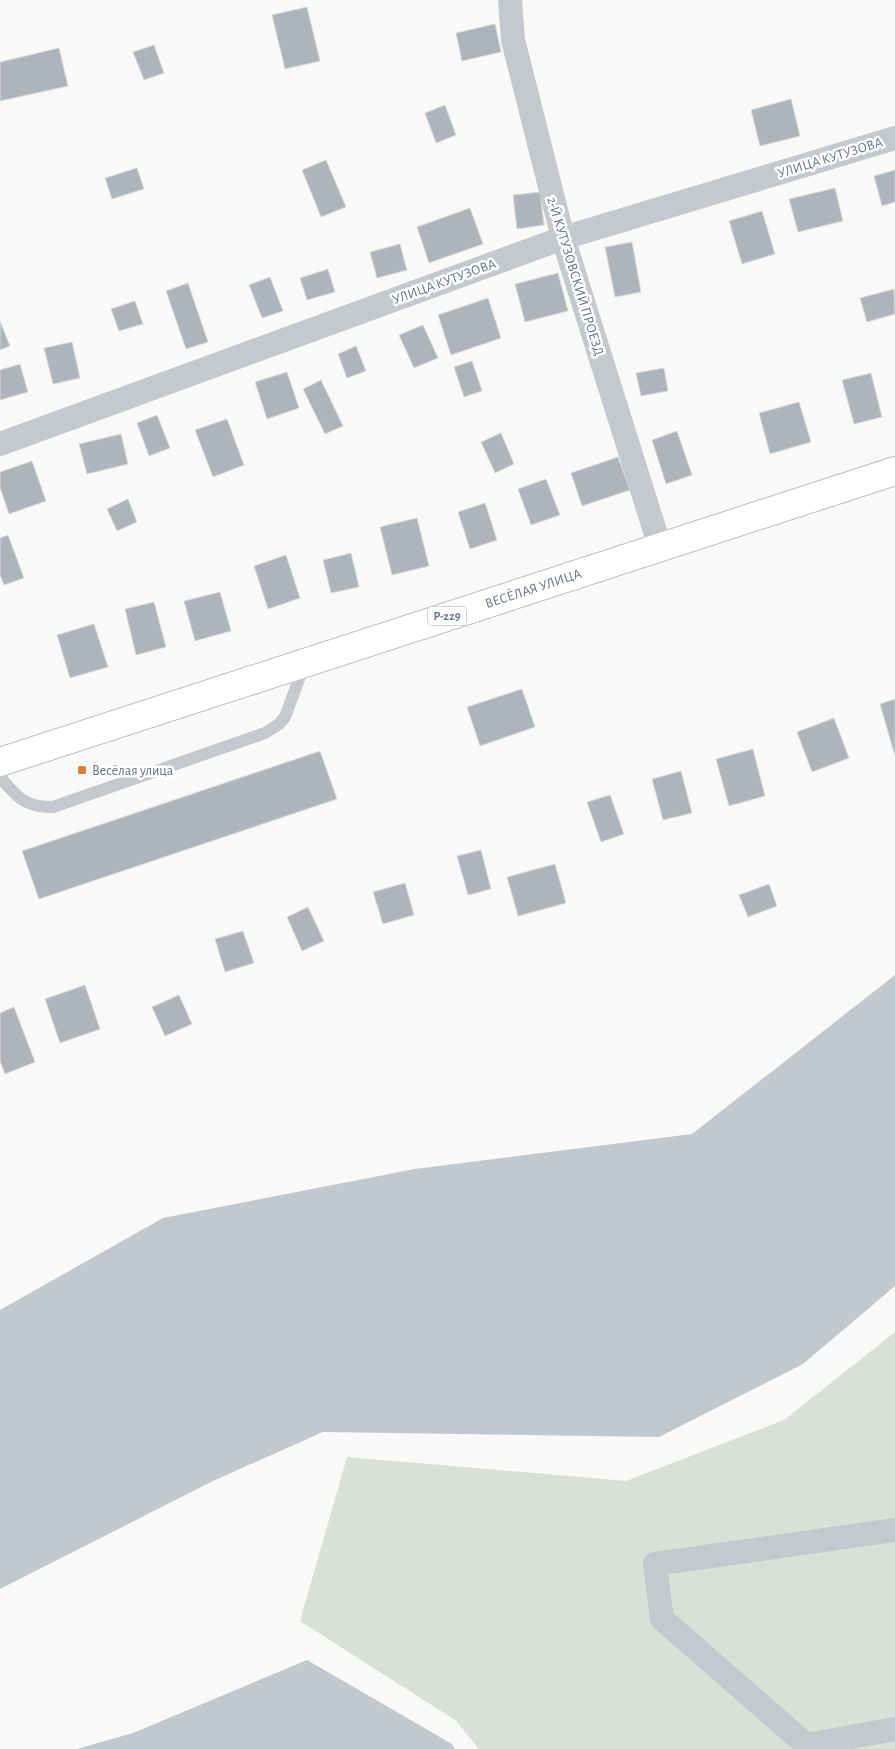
<svg xmlns="http://www.w3.org/2000/svg" width="895" height="1749" font-family="'Alegreya Sans',sans-serif">
<style>
.green{fill:#dae0d8}
.water{fill:#c1c8ce}
.building{fill:#adb4bb;stroke:#dadbd9}
.lines{fill:none;stroke-linecap:round;stroke-linejoin:round}
.primary-casing{stroke:#b8bbc0;stroke-width:30}
.service{stroke:#c5c8cc;stroke-width:12}
.minor{stroke:#c5c8cc;stroke-width:24}
.primary{stroke:#fff;stroke-width:28}
.poi-dot{fill:#dc7c34;stroke:#fff;stroke-width:2}
.labels{text-anchor:middle;stroke-width:5;stroke-linejoin:round;paint-order:stroke}
.shield{fill:#fff;stroke:#969eaa;stroke-width:1}
.shield-label{font-size:12px;font-weight:bold;fill:#697486}
.street-label{font-size:14px;fill:#697486;stroke:#fff}
.poi-label{font-size:14px;fill:#697486;stroke:#fff;text-anchor:start}
</style>
<rect width="100%" height="100%" fill="#f9f9f7"/>
<!-- green -->
<path class="green" d="M895 1332V1749H479L455 1720 300 1621 347 1457 626 1481 784 1420Z"/>
<!-- water -->
<path class="water" d="M895 975V1286L803 1364 659 1437 323 1432 213 1481 0 1589V1310L163 1218 415 1169 692 1134Z
M307 1660 452 1744 455 1749H77L133 1733Z"/>
<!-- building -->
<path class="building" d="M307 7 320 61 285 69 272 15Z
M495 24 501 52 462 61 456 33Z
M154 45 164 73 144 80 133 52Z
M59 48 68 86 0 101V62Z
M791 99 800 136 760 146 751 110Z
M445 105 456 135 436 143 425 113Z
M326 160 346 207 321 217 302 170Z
M137 168 144 189 112 199 105 178Z
M895 170V202L882 206 874 176Z
M835 188 843 221 798 232 789 199Z
M540 192 544 225 517 229 513 195Z
M470 208 483 244 429 263 417 227Z
M762 211 775 254 742 264 729 221Z
M632 242 641 292 615 297 605 247Z
M400 244 407 270 377 278 370 252Z
M328 269 335 292 307 300 300 278Z
M558 273 568 311 525 322 515 284Z
M270 277 283 311 262 318 249 285Z
M188 283 208 342 186 349 166 291Z
M894 289 895 314 867 322 860 298Z
M488 298 501 338 451 355 438 315Z
M135 301 143 324 119 331 111 309Z
M0 321 10 346 0 350Z
M423 325 438 358 414 368 399 335Z
M72 342 80 378 53 384 44 348Z
M356 346 366 371 347 378 338 354Z
M472 361 482 391 464 397 454 367Z
M20 364 28 392 0 400V370Z
M664 368 668 391 641 396 636 373Z
M287 372 299 408 267 419 255 382Z
M871 373 882 417 854 424 842 380Z
M321 380 343 426 325 434 303 389Z
M799 402 811 442 770 454 759 413Z
M157 415 170 448 149 456 137 423Z
M227 419 244 465 213 477 195 430Z
M677 431 692 475 666 484 652 440Z
M501 433 514 464 495 473 481 442Z
M121 434 128 464 87 474 79 444Z
M618 457 630 490 582 506 571 473Z
M32 461 46 501 9 514 0 487V472Z
M546 479 560 515 531 525 518 489Z
M128 499 137 522 117 531 107 509Z
M485 503 497 540 470 549 458 512Z
M417 518 429 566 392 575 380 527Z
M8 535 24 578 4 585 0 575V538Z
M351 553 359 587 331 593 323 560Z
M286 555 300 598 268 609 254 566Z
M220 592 231 631 195 641 184 601Z
M154 602 166 647 136 655 125 609Z
M94 624 108 667 70 678 57 635Z
M522 689 535 727 480 746 467 707Z
M895 699V756L880 704Z
M834 718 849 758 812 772 797 732Z
M753 749 765 796 729 806 716 759Z
M320 751 337 799 39 899 22 851Z
M681 771 692 813 663 820 652 779Z
M610 795 624 834 601 842 587 802Z
M481 850 491 889 468 895 457 856Z
M555 864 566 903 518 916 507 877Z
M405 883 414 915 383 924 373 892Z
M769 884 777 906 748 917 739 895Z
M308 907 324 941 302 951 287 917Z
M243 931 254 963 225 972 215 939Z
M85 985 100 1029 60 1043 45 999Z
M179 995 192 1024 165 1036 152 1007Z
M14 1007 35 1062 5 1074 0 1061V1013Z"/>
<g class="lines">
<defs>
<path id="primary" d="M0 762 895 471"/>
</defs>
<!-- primary casing -->
<use href="#primary" class="primary-casing"/>
<!-- service -->
<path class="service" d="M0 777C16 796 25 808 53 807L265 733 279 724 285 717 305 663"/>
<!-- minor -->
<path class="minor" d="M510 0 513 40 563 238 660 547
M0 444 563 238 895 138
M806 1745 895 1729
M811 1749 662 1619 655 1564 895 1530"/>
<!-- primary -->
<use href="#primary" class="primary"/>
</g>
<!-- markers -->
<rect class="poi-dot" x="77" y="765" width="10" height="10" rx="2.5"/>
<g class="labels">
<!-- shield labels -->
<rect class="shield" x="428" y="606.5" width="38" height="19" rx="4"/>
<g class="shield-label">
<text x="447" y="620">Р-229</text>
</g>
<!-- street labels -->
<g class="street-label">
<text transform="translate(830 157) rotate(-17)" y="5">УЛИЦА КУТУЗОВА</text>
<text transform="translate(576 276) rotate(73)" y="5">2-Й КУТУЗОВСКИЙ ПРОЕЗД</text>
<text transform="translate(444 281) rotate(-20)" y="5">УЛИЦА КУТУЗОВА</text>
<text transform="translate(533 588) rotate(-18)" y="5">ВЕСЁЛАЯ УЛИЦА</text>
</g>
<!-- poi labels -->
<g class="poi-label">
<text x="92" y="775">Весёлая улица</text>
</g>
</g>
</svg>
